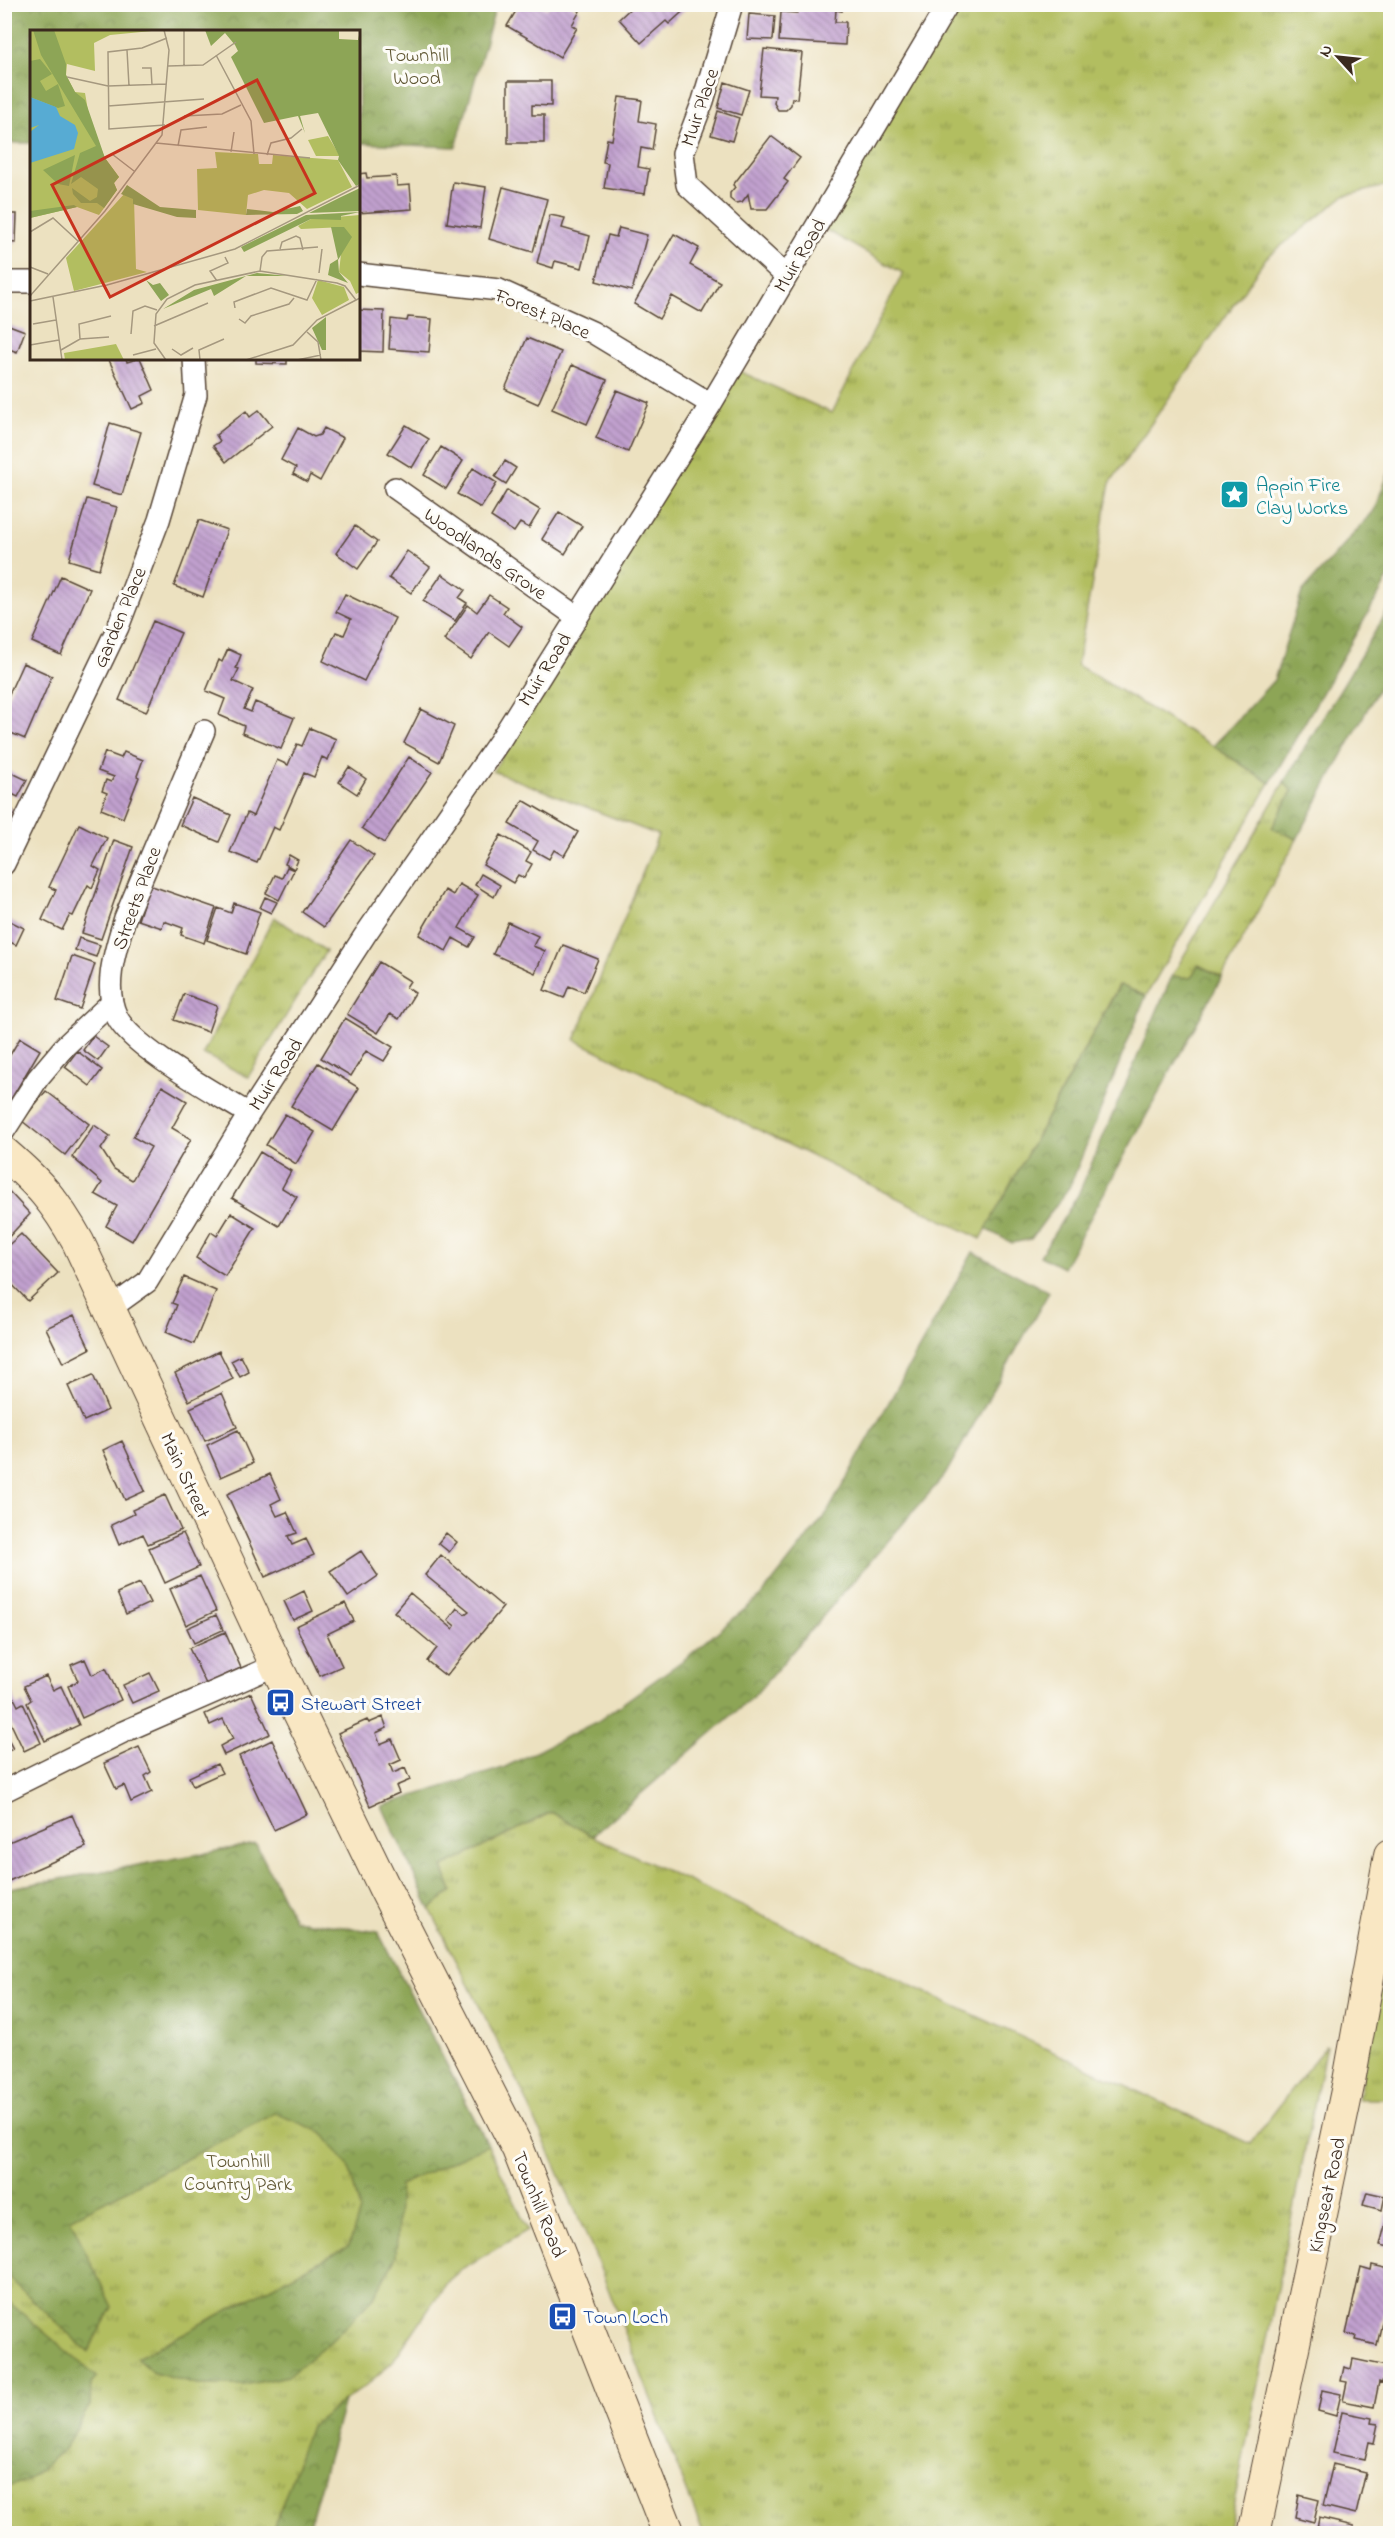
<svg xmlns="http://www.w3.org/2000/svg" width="1395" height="2538" font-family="'Indie Flower',sans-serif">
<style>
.grass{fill:url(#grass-tufts);stroke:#76743f;stroke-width:1.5}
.forest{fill:url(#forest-crowns);stroke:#64683a;stroke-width:1.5}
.building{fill:url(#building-back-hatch)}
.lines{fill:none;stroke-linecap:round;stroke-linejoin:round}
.street-casing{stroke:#564536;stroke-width:24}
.secondary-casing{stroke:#564536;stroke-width:34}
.street{stroke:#fff;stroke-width:21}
.secondary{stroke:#f9e7c3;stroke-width:32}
.labels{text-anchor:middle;stroke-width:6;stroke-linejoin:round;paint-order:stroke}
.park-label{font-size:20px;fill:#5f5632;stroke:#fdfcf7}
.street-label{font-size:20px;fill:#3b2a1e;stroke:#fdfcf7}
.culture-label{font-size:20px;fill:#0d838f;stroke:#fdfcf7;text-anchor:start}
.transit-label{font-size:20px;fill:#164399;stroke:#fdfcf7;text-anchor:start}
.inset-road{fill:none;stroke:#a5987f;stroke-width:1.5}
.view{fill:#c8321e;fill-opacity:0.15;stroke:#c8321e;stroke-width:3}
.inset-edge{fill:none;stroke:#3b2a1e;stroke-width:3}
</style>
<defs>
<pattern id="grass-tufts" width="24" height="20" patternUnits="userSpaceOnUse" patternTransform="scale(1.5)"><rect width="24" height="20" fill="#b2be60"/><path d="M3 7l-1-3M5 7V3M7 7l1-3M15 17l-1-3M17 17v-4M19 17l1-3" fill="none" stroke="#929b4f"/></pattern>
<pattern id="forest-crowns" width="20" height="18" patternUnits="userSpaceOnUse" patternTransform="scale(1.5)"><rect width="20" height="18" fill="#8da556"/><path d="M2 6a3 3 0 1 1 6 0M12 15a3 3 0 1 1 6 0" fill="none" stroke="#748747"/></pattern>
<pattern id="building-back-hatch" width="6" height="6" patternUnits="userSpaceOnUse" patternTransform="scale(1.5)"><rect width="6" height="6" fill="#c1a0cf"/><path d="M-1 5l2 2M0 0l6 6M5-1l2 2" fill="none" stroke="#9e83a7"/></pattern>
</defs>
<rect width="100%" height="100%" fill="#fdfcf7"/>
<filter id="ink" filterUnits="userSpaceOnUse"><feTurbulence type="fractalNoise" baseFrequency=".0167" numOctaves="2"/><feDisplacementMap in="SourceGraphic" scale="12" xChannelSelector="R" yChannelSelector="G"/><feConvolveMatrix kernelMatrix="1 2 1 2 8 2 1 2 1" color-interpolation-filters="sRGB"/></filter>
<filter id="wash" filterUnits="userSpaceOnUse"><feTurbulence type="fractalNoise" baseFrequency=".008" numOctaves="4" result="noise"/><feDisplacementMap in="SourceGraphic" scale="24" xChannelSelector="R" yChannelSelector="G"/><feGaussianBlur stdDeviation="1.35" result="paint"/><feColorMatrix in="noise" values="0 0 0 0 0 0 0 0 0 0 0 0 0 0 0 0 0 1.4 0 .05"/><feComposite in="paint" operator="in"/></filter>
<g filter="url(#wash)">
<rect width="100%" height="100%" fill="#ece1c0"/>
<!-- grass -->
<path class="grass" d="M948 5H1390V185L1344 196 1266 258 1110 483 1077 665 1213 746 1270 783 1146 996 1119 985 981 1239 575 1040 658 835 493 771 580 630 732 368 832 413 903 273 817 225Z
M1284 782 1292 791 1273 828 1297 839 1222 977 1199 965 1191 978 1172 976Z
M274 917 326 951 248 1077 203 1054Z
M552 1812 592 1836 1250 2144 1326 2045 1228 2533H703L595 2255 519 2084 430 1909 452 1891 443 1867Z
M256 1844 294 1920 378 1932 488 2145 528 2230 463 2268 448 2281 393 2361 366 2386 344 2401 307 2533 5 2534V1889Z
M1382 1984H1390V2099H1358Z"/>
<!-- forest -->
<path class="forest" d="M4 5 5 4 496 5 456 147 359 143 358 32H32L31 143H5Z
M1390 470V575L1270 783 1213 746 1274 680 1302 592 1373 512Z
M1390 607V667L1297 839 1272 828 1292 791 1284 782Z
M1198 965 1222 977 1063 1268 1040 1256 1078 1195 1172 976 1191 978Z
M1120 985 1146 996 1070 1186 1031 1239 1012 1243 986 1229Z
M973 1252 1049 1292 945 1475 754 1696 592 1836 551 1812 443 1867 452 1891 430 1909 382 1806 503 1768 598 1721 686 1658 763 1594 827 1513Z
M256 1844 294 1920 378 1932 488 2145 400 2185 396 2256 374 2297 329 2343 288 2376 244 2385H198L154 2373 137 2358 349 2246 360 2211 349 2167 322 2132 275 2113 70 2219 112 2307 88 2352 5 2274V1889Z
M4 2298 97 2377 91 2384 90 2405 64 2449 28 2480 5 2488Z
M344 2401 307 2533H272L310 2426Z"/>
<g id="blocks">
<!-- building -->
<path class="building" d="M520 4H539L547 9 550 4H569L580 11 572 25 577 28 560 57 507 26Z
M635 4H691L669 24 666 21 641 43 619 19Z
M797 4H842V11L836 10 835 22H846L845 45 779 41 781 12 797 13Z
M749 14 775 16 773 40 747 39Z
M764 49 802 53 797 99 792 98 791 105 786 110H778L774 103 775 96 759 95Z
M508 81H551V106L532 105V115H544V143H508Z
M725 82 749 90 741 115 718 108Z
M619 97 642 100 639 121 656 124 652 150 641 148 638 167 649 169 645 194 604 188 608 163 603 162 607 139 612 140Z
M718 111 739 118 732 141 711 135Z
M771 136 800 158 784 179 788 182 767 209H751L748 194 742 202 735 203 730 199V193L735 187 733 185Z
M366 173 367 178 396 176 397 186 410 185 412 209 358 213V174Z
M453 182 486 187 480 228 447 223Z
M503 187 547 199 533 252 489 239Z
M4 214H17L16 243 4 242Z
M550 215 565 218 562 228 590 236 582 268 555 261 553 268 537 263Z
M619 228 647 235 632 291 596 281 608 235 616 237Z
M674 234 699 248 690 265 720 282 702 313 672 296 659 319 634 304Z
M358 310 384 311 383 352 358 351Z
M408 317 432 319 429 352 389 349 391 319 407 321Z
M9 325 25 331 17 352 4 347V336Z
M527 338 561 352 538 404 505 389Z
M112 358H126L127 362 140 358 154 390 142 396 145 403 132 409 109 360Z
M256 358H287V364L256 363Z
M572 365 607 380 587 424 552 409Z
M617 390 649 403 628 452 596 438Z
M259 410 272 426 226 462 213 446 220 441 216 435 246 411 250 417Z
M110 423 141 432 122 495 92 486Z
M406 425 429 439 412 468 388 453Z
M298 428 314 437 320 435 324 428 343 438 320 481 310 475 307 482 293 474 296 468 281 460Z
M441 447 463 461 446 489 424 475Z
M505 461 516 468 506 484 495 477Z
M473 468 497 483 481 508 457 494Z
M507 490 540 510 529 528 520 523 514 532 491 517Z
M87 499 117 507 99 569 69 560Z
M559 512 582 526 565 554 542 539Z
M199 520 227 530 203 597 174 586Z
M355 526 377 542 358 569 336 553Z
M407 551 430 567 411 593 389 578Z
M442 574 465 590 459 598 467 603 455 621 423 601Z
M61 576 90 589 61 655 32 642Z
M345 594 395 618 364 681 323 661 336 632 344 635 351 619 336 612Z
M489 595 507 607 503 613 522 627 509 646 489 632 471 659 444 640 468 605 477 612Z
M153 621 181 633 146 712 119 700Z
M228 649 241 655 236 668 239 669 233 681 253 690 244 709 251 712 255 702 294 718 281 749 242 733 244 726 219 715 225 699 206 691 219 660 222 662Z
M23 663 52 676 25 739 4 730V705Z
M421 709 454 726 439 762 404 743Z
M310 728 336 739 328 760 322 757 314 777 304 773 279 830 273 827 257 863 230 852 247 813 253 816 277 760 288 765 297 744 302 746Z
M105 752 121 758 124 752 143 760 137 776 139 777 123 818 101 809 107 793 102 791 106 780 111 782 114 777 98 771Z
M409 757 432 772 384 843 362 828Z
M349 767 366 779 357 794 339 782Z
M4 769 27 780 18 797 4 790Z
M192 798 231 815 219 842 180 825Z
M523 800 578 832 564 856 554 850 549 859 533 850 538 841 509 824Z
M4 806 13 810 4 828Z
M79 824 107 838 93 866 100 870 92 888 88 885 73 916 70 915 62 930 42 920 56 890 49 887Z
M501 835 531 852 526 861 532 864 524 878 518 875 513 883 483 865Z
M114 840 133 847 101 939 82 933Z
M351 840 374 856 324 927 302 912Z
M289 855 298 860 294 869 285 864Z
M287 867 294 870 279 900 266 893 275 875 282 878Z
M481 874 500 885 494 897 475 885Z
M459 884 478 895 459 928 475 937 469 947 453 938 446 951 419 935 445 890 453 895Z
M149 885 216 908 204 943 181 935 183 928 164 921 162 928 138 920Z
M265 897 277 902 271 913 260 908Z
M234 903 260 912 246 954 207 940 218 908 231 913Z
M4 918 24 928 16 945 4 939Z
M508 922 538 936 533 946 545 951 535 973 493 954Z
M79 938 100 945 96 957 75 950Z
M563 945 598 959 584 992 569 986 564 998 544 990Z
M72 956 95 964 80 1009 57 1001Z
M379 962 410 981 406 987 415 993 399 1019 390 1014 378 1033 347 1014Z
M184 994 217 1006 208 1032 174 1020Z
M345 1018 393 1047 384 1061 366 1051 351 1076 321 1058Z
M93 1036 108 1047 98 1061 83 1050Z
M20 1038 40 1050 10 1101 4 1097V1065Z
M77 1051 102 1070 90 1086 65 1067Z
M318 1063 359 1088 333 1131 291 1106Z
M162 1086 187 1101 172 1128 191 1139 132 1241 106 1226 117 1206 95 1194 102 1183 72 1157 94 1125 110 1136 101 1149 114 1169 132 1180 151 1147 133 1137Z
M46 1091 89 1124 65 1155 22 1121Z
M285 1114 315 1132 296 1164 266 1145Z
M260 1152 291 1171 282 1188 297 1197 279 1226 232 1198Z
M4 1186 30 1214 4 1242Z
M231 1213 255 1228 225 1276 196 1258 211 1232 217 1236Z
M21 1234 58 1273 28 1301 4 1276V1249Z
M184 1277 216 1291 194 1344 166 1332 177 1305 172 1303Z
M74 1315 90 1349 63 1363 46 1328Z
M219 1351 233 1379 189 1401 175 1373Z
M241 1356 249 1372 240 1377 231 1361Z
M93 1375 108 1410 84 1421 68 1386Z
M222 1393 237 1427 205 1441 190 1408Z
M238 1430 253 1463 221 1477 207 1445Z
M122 1441 145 1491 125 1500 103 1450Z
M270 1474 281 1499 271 1504 277 1516 287 1512 297 1533 288 1536 292 1545 306 1539 314 1555 265 1577 227 1494Z
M165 1495 181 1530 148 1544 143 1534 119 1545 111 1525 134 1514 132 1510Z
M183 1533 199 1567 165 1583 149 1548Z
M446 1533 457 1542 449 1552 438 1543Z
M361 1551 378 1576 348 1597 330 1571Z
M441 1555 503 1607 446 1676 427 1661 437 1648 394 1612 410 1593 453 1629 455 1626 448 1620 457 1608 465 1614 469 1611 425 1575Z
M200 1576 216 1611 186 1625 170 1589Z
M140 1583 150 1603 126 1614 117 1593Z
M304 1591 313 1611 293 1620 284 1601Z
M345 1603 354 1621 327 1634 342 1666 320 1676 296 1626Z
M216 1615 223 1630 194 1643 187 1628Z
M225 1632 241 1668 206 1684 189 1648Z
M85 1659 92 1675 106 1668 121 1700 82 1718 68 1686 78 1681 71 1665Z
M150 1673 159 1691 132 1703 123 1685Z
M46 1676 53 1690 61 1686 79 1725 45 1741 27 1703 31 1700 24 1686Z
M8 1686 18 1706 23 1703 41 1743 24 1751 5 1711 8 1710 4 1704V1688Z
M251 1693 270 1734 224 1755 220 1746 233 1739 223 1719 210 1725 205 1714Z
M383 1717 387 1728 376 1733 380 1744 392 1739 401 1760 390 1765 393 1773 405 1768 410 1780 396 1786 399 1793 370 1806 338 1733 367 1720 369 1723Z
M4 1732 13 1749 4 1753Z
M272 1740 307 1814 274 1830 239 1756Z
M139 1747 151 1772 145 1776 152 1792 131 1802 124 1785 116 1789 104 1763Z
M217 1764 222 1773 193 1786 189 1777Z
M72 1815 86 1847 4 1883V1844Z
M1367 2192 1385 2196 1382 2210 1363 2205Z
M1390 2206V2247L1380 2245Z
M1372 2265 1390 2269V2286L1377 2345 1355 2340 1356 2336 1346 2333 1361 2267 1371 2270Z
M1353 2359 1386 2366 1382 2383 1379 2382 1374 2407 1343 2401 1347 2382 1341 2381 1344 2367 1351 2369Z
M1322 2390 1341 2394 1336 2416 1318 2411Z
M1342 2412 1372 2418 1371 2423 1378 2424 1374 2443 1369 2442 1365 2460 1333 2453Z
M1333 2464 1366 2472 1356 2514 1323 2506Z
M1299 2495 1319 2500 1314 2522 1295 2517Z
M1319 2518 1354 2526 1353 2534H1316Z"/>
</g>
</g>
<g filter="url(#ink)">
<use href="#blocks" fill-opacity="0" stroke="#564536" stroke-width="1.5"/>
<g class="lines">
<defs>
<path id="street" d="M732 4 703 101 683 153 687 185 786 276
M358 274 499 290 592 332 711 404
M4 282H32
M395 488 577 617
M204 731 125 918C116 948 102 987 117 1017 132 1048 217 1094 249 1114
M4 864 118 627 159 520 196 395 194 358
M4 1131 38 1078 65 1046 112 1002
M108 1310 147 1282 249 1114 365 935 501 739 711 404 948 4
M4 1791 123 1732 276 1665"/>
<path id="secondary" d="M4 1153C40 1184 55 1201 78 1242L276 1665 384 1887 518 2149 669 2534
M1254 2534 1349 2081 1390 1855"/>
</defs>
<!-- street casing -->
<use href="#street" class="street-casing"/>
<!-- secondary casing -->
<use href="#secondary" class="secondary-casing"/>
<!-- street -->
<use href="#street" class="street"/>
<!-- secondary -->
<use href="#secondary" class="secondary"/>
</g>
</g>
<!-- icons -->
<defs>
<symbol id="sight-square" viewBox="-11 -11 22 22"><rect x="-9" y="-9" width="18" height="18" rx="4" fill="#0f9aa8" stroke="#fdfcf7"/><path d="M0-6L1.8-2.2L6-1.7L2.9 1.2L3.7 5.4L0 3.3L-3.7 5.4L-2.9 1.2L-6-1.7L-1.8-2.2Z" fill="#fff"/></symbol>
<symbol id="bus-square" viewBox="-11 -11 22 22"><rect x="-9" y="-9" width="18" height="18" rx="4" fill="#1a4fb4" stroke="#fdfcf7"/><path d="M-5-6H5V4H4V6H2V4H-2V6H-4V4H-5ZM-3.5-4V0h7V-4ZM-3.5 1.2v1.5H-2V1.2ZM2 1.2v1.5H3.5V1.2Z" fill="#fff"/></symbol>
</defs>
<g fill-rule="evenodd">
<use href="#sight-square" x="1218" y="478" width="33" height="33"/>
<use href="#bus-square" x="264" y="1686" width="33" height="33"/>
<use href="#bus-square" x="546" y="2300" width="33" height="33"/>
</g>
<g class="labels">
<!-- park labels -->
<g class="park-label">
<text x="417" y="61">Townhill<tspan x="417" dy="23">Wood</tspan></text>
<text x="238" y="2167">Townhill<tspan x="238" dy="23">Country Park</tspan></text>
</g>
<!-- street labels -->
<g class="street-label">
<text transform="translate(699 107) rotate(-71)" y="7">Muir Place</text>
<text transform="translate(799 255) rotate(-59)" y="7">Muir Road</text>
<text transform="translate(543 313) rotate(23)" y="7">Forest Place</text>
<text transform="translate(486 553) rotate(35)" y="7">Woodlands Grove</text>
<text transform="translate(119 617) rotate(-67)" y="7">Garden Place</text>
<text transform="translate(544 669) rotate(-58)" y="7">Muir Road</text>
<text transform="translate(136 898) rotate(-70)" y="7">Streets Place</text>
<text transform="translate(275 1074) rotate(-57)" y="7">Muir Road</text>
<text transform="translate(186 1475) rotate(65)" y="7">Main Street</text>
<text transform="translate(1326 2195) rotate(-78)" y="7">Kingseat Road</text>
<text transform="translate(540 2204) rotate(68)" y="7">Townhill Road</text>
</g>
<!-- culture labels -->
<g class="culture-label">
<text x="1256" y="491">Appin Fire<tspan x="1256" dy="23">Clay Works</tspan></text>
</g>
<!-- transit labels -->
<g class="transit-label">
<text x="301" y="1710">Stewart Street</text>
<text x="583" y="2323">Town Loch</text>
</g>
</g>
<!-- overview -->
<g transform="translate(30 30)">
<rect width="330" height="330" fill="#ece1c0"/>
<path d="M0 0H132L80 5 64 13 65 41 37 34 36 45 45 62 55 63 60 92 75 128 89 147 84 153 87 160 69 185 47 177 0 188ZM298 106 310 126H286L278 110ZM185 122 228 124 229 134H242L243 125 308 130 322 157 277 179 259 163 234 160 218 165 216 185 168 180 167 139 187 138ZM95 163 104 169 106 239 117 242 44 261 36 228ZM330 185V262L326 264 320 251 309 242 314 197 271 199 268 196 281 189ZM288 250 314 257 319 270 292 285 282 268ZM86 314 94 330H35L34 323Z" fill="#b2be60"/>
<path d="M3 0H24L36 34V45L45 62 55 70 75 128 89 147 84 153 87 160 74 178 67 173H51L43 164 42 158 60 171 67 167 68 159 51 147 41 154 50 123 66 116 11 25ZM175 0H309V9L328 10 330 0V154L326 156 308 130 309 126 288 83 270 86 275 103 268 86 234 93 201 27 208 21 205 15 195 3 181 16ZM10 29 22 44 10 51 16 61 28 54 35 76 28 78 0 67V31ZM45 125 39 156 28 154 13 140ZM97 155 130 177 166 180V188L147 187 103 174V169L91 164ZM330 158V181L279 183 311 167ZM44 175 47 177 0 188V181ZM270 176 273 181 267 184 216 185 217 179 243 182ZM330 182 311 186V190L281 189 214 222 211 217 276 185ZM301 197H314L322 207 308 230 309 242 318 253 298 245 300 234 308 229ZM227 243 258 246H216L184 266 181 259 133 279 164 260ZM116 250 123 255 130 253 139 265 131 271ZM296 287V320H292L282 298Z" fill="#8da556"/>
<path d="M0 67 26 77 30 86 45 95 48 103 44 119 0 133V102L9 95 0 98Z" fill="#57abd3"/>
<path class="inset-road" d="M97 20 99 56M186 25 221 91 224 124M138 36 173 35 206 12M154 36V0M112 38H121L122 55M37 47 78 56 136 54M78 76 174 69M154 86 192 84 211 75M135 95 79 99 78 22 112 18 137 8M126 113 280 128M148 116 151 100 177 97M201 122 204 102M82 124 104 141M237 125 241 113 261 108 272 99M0 202 23 188 48 211M250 219 252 212 266 206 270 208 273 220M0 237 18 244M230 241 232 227 237 221 288 217M289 243 292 219M187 251 180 241 198 233 195 227M0 266 75 181 132 105 139 20 134 0M23 267 32 330M0 271 77 255 205 219 330 155M205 278 204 272 241 258 277 270 287 249M209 289 215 293 221 286 259 274 264 268M3 294 26 290M124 296 178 273M277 302 288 312 291 330M101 304 103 281 115 276 127 280M50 309 49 294 81 286M0 315 29 310M142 319 151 325 163 318M31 320 50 309 79 307M103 325 126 319M136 330 124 313 126 284 137 269 165 255 230 241 307 253 315 256 326 270M170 330 169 320 194 309M216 330 263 315 287 290 330 268M267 330 291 325"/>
<path class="view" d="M227 50 285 163 80 267 22 155Z"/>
<rect width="330" height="330" class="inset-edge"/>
</g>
<!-- margin -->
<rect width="1395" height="2538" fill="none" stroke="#fdfcf7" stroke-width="24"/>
<!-- north arrow -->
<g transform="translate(1338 57) rotate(297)" stroke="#fdfcf7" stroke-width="4.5" paint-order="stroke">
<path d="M0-4.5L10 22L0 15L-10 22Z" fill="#3b2a1e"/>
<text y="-9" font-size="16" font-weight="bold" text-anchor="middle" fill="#3b2a1e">N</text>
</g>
</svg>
